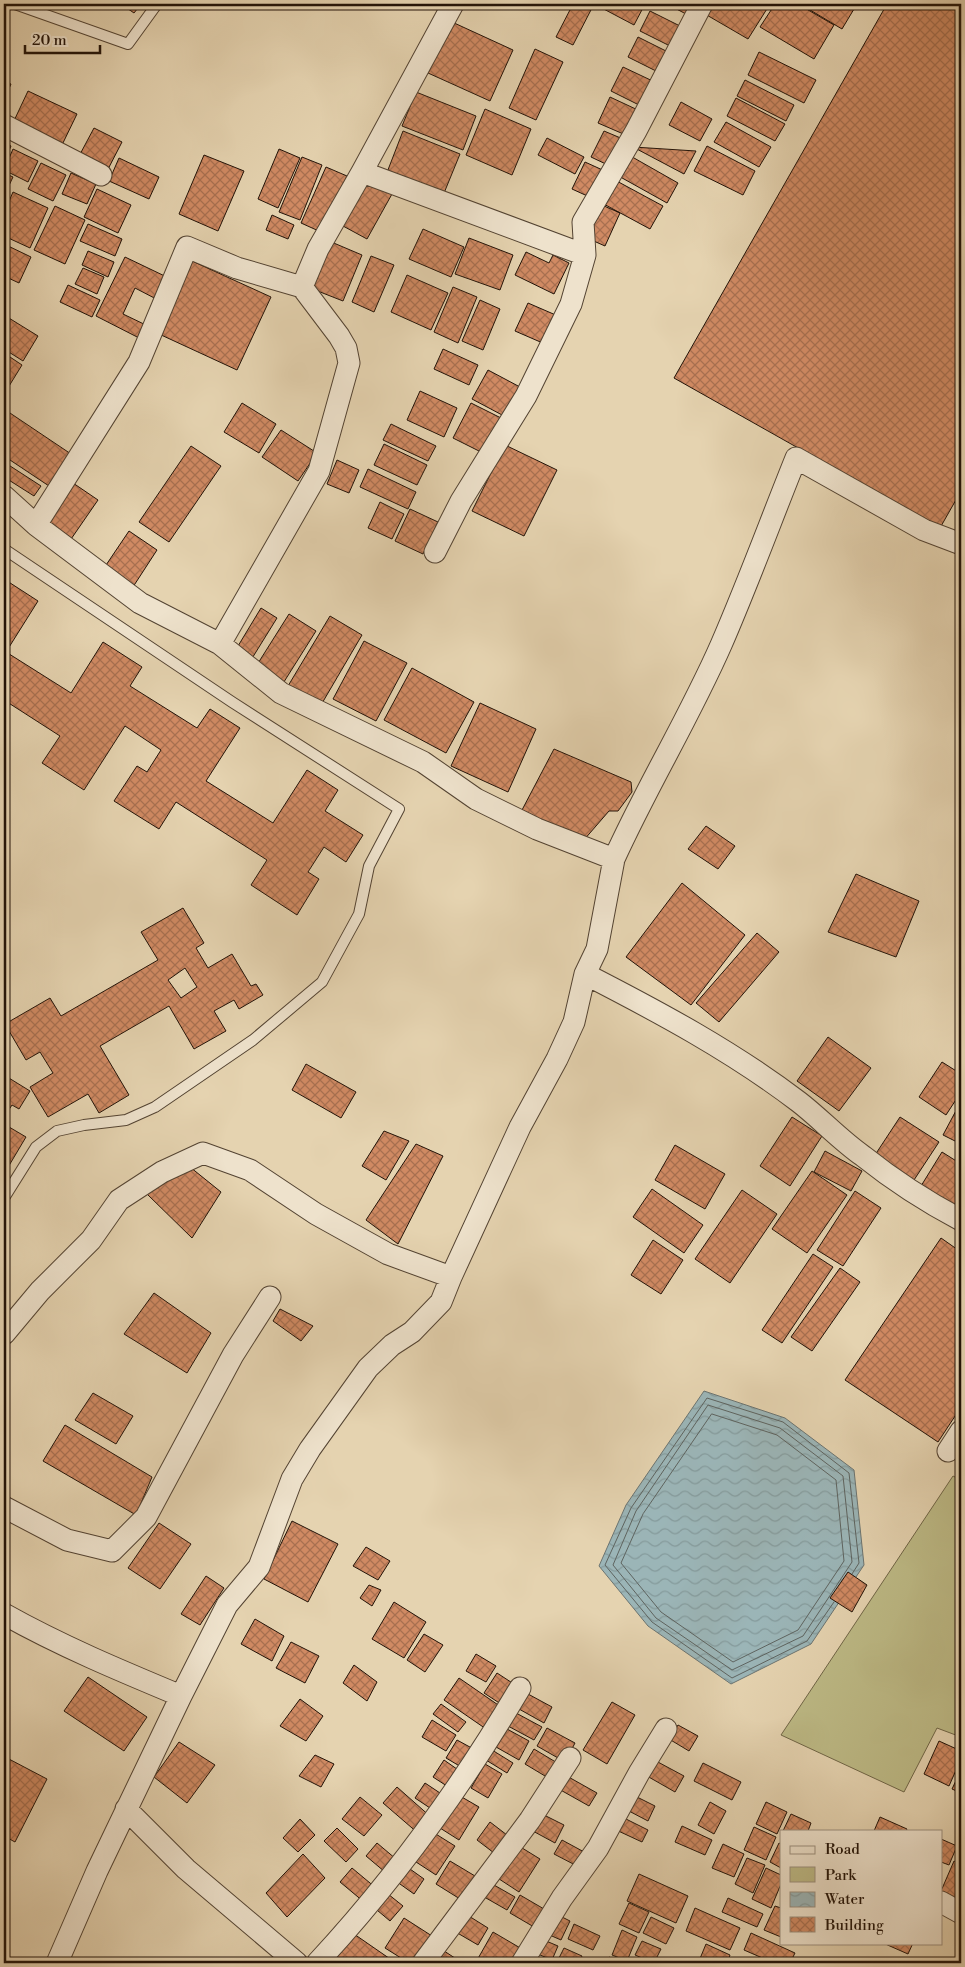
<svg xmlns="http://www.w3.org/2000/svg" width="965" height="1967" font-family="'Libre Bodoni',serif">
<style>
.green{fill:#bdba86;stroke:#706647}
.water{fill:url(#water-waves);stroke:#6b7471}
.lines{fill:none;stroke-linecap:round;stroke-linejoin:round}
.shore{stroke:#5e6460;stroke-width:1}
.building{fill:url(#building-cross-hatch);stroke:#221308;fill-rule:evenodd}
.lane-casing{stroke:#534332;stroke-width:12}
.street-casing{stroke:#534332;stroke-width:23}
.lane{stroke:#eee2cc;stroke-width:10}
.street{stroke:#eee2cc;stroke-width:21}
</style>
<defs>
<pattern id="water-waves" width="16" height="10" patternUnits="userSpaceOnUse" patternTransform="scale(1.25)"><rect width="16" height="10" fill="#9bb5b7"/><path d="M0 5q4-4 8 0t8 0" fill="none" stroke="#859b9c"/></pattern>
<pattern id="building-cross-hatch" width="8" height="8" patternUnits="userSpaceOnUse" patternTransform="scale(1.25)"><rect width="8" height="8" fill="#d08a63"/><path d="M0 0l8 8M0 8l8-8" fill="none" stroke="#a87050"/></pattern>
</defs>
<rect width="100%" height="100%" fill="#e5d3b0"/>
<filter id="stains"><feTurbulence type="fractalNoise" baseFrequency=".004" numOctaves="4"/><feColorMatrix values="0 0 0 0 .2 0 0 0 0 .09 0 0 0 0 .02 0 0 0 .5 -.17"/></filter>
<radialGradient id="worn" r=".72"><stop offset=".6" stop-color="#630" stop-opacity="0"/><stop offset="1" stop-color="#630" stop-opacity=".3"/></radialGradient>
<!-- green -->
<path class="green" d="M953 1476 961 1480V1737L937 1728 904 1792 781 1735Z"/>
<!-- water -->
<path class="water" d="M704 1391 785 1418 854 1470 864 1565 811 1644 731 1684 648 1626 599 1566 626 1505Z"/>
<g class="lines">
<!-- shore -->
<path class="shore" d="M712 1414 777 1435 836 1480 844 1561 798 1630 733 1662 661 1612 621 1563 643 1514Z
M829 1597 803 1636 732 1670 656 1618 613 1565 636 1511 708 1405 780 1428 843 1476 852 1562 829 1597
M834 1602 807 1641 732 1678 652 1622 605 1565 631 1508 707 1398 783 1422 849 1473 859 1563 852 1574"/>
</g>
<!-- building -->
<path class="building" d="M121 4H141L134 13Z
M573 4H594L573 45 556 37Z
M599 4H645L634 25 598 6Z
M667 4H692L686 14Z
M711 4H770L748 39 705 14Z
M775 4H798L834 25 814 59 760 27Z
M800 4H857L842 29Z
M887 4H961V491L940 528 674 378Z
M650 11 682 27 672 47 640 31Z
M452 22 513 50 490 101 428 73Z
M638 37 670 53 660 73 628 57Z
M535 49 563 62 536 120 509 108Z
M759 52 816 80 804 103 748 75Z
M623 67 659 84 647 109 611 91Z
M745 80 794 105 786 121 737 96Z
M4 82 11 84 4 100Z
M28 91 77 114 61 147 12 125Z
M416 92 476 116 463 150 402 126Z
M610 97 640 111 628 136 598 123Z
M736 98 785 124 775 141 727 116Z
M681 102 712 119 700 141 669 125Z
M485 109 531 129 512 175 466 155Z
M726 122 771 147 759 167 714 142Z
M94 128 122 142 106 173 78 158Z
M403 131 460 154 442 198 386 175Z
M604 131 623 139 610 166 591 157Z
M547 138 584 157 575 174 538 155Z
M4 142 11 146 4 162Z
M707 146 755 171 743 195 694 171Z
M633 147 696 151 684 174Z
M13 149 38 161 28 182 4 170Z
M279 149 300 158 278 208 258 199Z
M627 154 678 183 667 203 615 174Z
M204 155 244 171 218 231 179 214Z
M302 157 322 165 300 220 279 212Z
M119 158 159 177 149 199 109 181Z
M585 162 607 172 594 199 572 189Z
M41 163 66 175 53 201 28 189Z
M326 167 347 176 321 232 301 223Z
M4 173 13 177 4 196Z
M71 173 96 184 87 204 62 194Z
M613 179 663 206 650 229 600 202Z
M368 181 392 194 367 239 343 226Z
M97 189 131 205 118 233 84 217Z
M13 192 48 208 30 248 4 236V213Z
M602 205 620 213 605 246 587 238Z
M55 206 85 220 65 264 34 250Z
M272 215 294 225 288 239 266 230Z
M88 224 122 239 115 256 80 241Z
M423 229 464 247 451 277 409 259Z
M469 238 513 255 500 290 455 274Z
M329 241 362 255 343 301 310 288Z
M4 244 31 257 19 283 4 276Z
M88 251 114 262 108 277 82 265Z
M526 252 549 263 553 255 569 263 554 294 515 275Z
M371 256 394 265 374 312 352 302Z
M125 257 173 280 162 302 135 288 123 314 150 327 143 340 96 316Z
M192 261 271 297 237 370 159 334Z
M83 268 104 277 97 294 75 284Z
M407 275 448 293 431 330 391 312Z
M68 285 100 300 92 317 60 302Z
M453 287 477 297 458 343 434 332Z
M480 300 500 309 483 350 462 341Z
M528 303 558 316 545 344 515 331Z
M4 315 38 336 23 361 4 349Z
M443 349 478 365 469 385 434 369Z
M4 353 22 365 6 391 4 389Z
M488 370 520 387 504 416 472 399Z
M420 391 457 408 444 437 407 420Z
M242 403 276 424 259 453 224 432Z
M471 403 501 418 483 453 453 438Z
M4 409 77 458 55 490 4 456Z
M391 424 436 446 428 461 383 440Z
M281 430 317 453 298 481 262 457Z
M384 444 427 465 417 485 374 465Z
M505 445 557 470 524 536 472 511Z
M191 446 221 466 169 542 139 522Z
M337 460 359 470 349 493 327 484Z
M4 462 41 486 34 496 4 477Z
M368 469 416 492 408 509 360 487Z
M73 483 98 500 69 542 45 525Z
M380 502 404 514 392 539 368 528Z
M410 509 438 522 423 554 395 541Z
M129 531 157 550 131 590 102 571Z
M4 579 38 601 6 652 71 693 103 642 142 667 130 686 197 728 210 709 240 728 206 781 273 823 307 770 338 790 325 811 363 835 346 862 324 847 308 872 319 879 297 915 251 885 267 860 176 802 159 829 114 801 137 766 147 772 161 750 125 726 84 790 42 763 60 736 4 700Z
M261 608 277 618 251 660 235 651Z
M289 614 316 631 282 685 255 668Z
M330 616 362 635 321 705 288 686Z
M364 641 407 663 376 721 333 699Z
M412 668 474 702 446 753 384 720Z
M480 703 536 729 508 792 451 766Z
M554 749 631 782 632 792 618 811H609L583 841 522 810Z
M706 826 735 846 718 869 688 849Z
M856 874 919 901 896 957 828 932Z
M682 883 745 935 691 1005 626 957Z
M183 908 204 943 196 948 208 968 232 954 251 986 256 984 263 995 239 1009 234 1000 214 1011 226 1031 194 1049 169 1006 100 1046 129 1095 99 1113 88 1094 48 1117 30 1087 53 1073 40 1052 26 1060 5 1024 50 998 61 1016 158 960 141 932ZM185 968 197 987 181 998 168 980Z
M757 933 779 952 719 1022 696 1003Z
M828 1037 871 1068 839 1111 797 1081Z
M942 1062 961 1074V1092L946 1115 919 1097Z
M306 1064 356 1092 341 1118 292 1090Z
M4 1075 30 1091 19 1109 12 1105 4 1117Z
M959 1105 961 1107V1144L943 1135Z
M792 1117 822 1136 790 1186 760 1166Z
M900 1117 939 1142 914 1180 875 1155Z
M4 1124 26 1137 4 1174Z
M384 1131 409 1141 386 1180 362 1166Z
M416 1144 443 1156 398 1244 366 1220Z
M675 1145 725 1174 705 1209 655 1180Z
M825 1151 862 1171 851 1191 814 1172Z
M942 1152 961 1164V1212L921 1186Z
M190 1167 221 1192 192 1238 147 1194Z
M812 1171 847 1195 807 1253 772 1229Z
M652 1189 703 1225 684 1253 633 1217Z
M742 1190 777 1214 730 1283 695 1259Z
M855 1191 881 1208 843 1266 817 1250Z
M941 1238 961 1252V1407L938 1442 845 1380Z
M653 1240 683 1260 661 1294 631 1275Z
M813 1254 833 1267 782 1343 762 1330Z
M840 1268 860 1282 812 1351 791 1337Z
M154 1293 211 1333 187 1373 124 1334Z
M280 1309 313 1326 301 1341 273 1321Z
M93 1393 133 1416 116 1444 75 1420Z
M65 1425 152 1477 136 1515 43 1461Z
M292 1521 338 1544 308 1602 264 1579Z
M159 1523 191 1544 160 1589 128 1568Z
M366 1547 390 1561 378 1580 353 1566Z
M848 1572 867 1585 852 1612 830 1598Z
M206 1576 224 1588 200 1625 181 1614Z
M369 1585 381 1590 372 1606 360 1598Z
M394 1602 426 1622 404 1658 372 1639Z
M255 1619 284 1636 272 1661 241 1644Z
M424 1634 443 1645 425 1672 407 1660Z
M291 1642 319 1656 305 1683 276 1668Z
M476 1654 496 1666 486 1682 466 1671Z
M354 1665 377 1682 367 1701 343 1683Z
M497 1673 520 1688 507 1708 484 1693Z
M88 1677 147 1717 124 1751 64 1711Z
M459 1678 504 1709 489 1731 444 1700Z
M528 1694 552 1707 544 1723 519 1709Z
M300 1699 323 1716 306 1741 280 1726Z
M612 1702 635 1715 607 1764 583 1750Z
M441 1704 466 1722 458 1732 433 1714Z
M516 1713 542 1727 534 1740 508 1726Z
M432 1720 456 1735 446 1751 422 1737Z
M678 1725 698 1736 689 1751 669 1739Z
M547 1728 575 1743 565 1762 537 1746Z
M507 1729 529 1741 519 1760 496 1747Z
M457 1740 479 1752 468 1771 446 1758Z
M939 1741 961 1751V1759L949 1786 924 1774Z
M179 1742 215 1765 187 1803 154 1777Z
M534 1749 559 1764 550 1779 525 1764Z
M492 1750 513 1763 507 1773 486 1760Z
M315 1755 334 1764 321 1787 299 1776Z
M7 1758 47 1779 15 1842 4 1836V1765Z
M444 1760 464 1774 453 1790 433 1777Z
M656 1761 684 1776 675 1792 647 1776Z
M703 1763 741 1782 732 1800 694 1781Z
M485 1764 502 1774 488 1798 471 1788Z
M961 1770V1793L952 1789Z
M565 1775 597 1793 589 1806 557 1788Z
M425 1783 446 1797 436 1812 415 1798Z
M397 1787 432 1818 419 1834 383 1803Z
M460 1796 479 1807 459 1840 440 1828Z
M635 1796 655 1806 648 1821 627 1810Z
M360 1797 382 1815 364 1836 342 1819Z
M710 1802 726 1811 714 1834 698 1825Z
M766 1802 787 1812 777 1834 756 1824Z
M540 1813 564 1825 555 1843 531 1830Z
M791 1814 811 1823 808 1831H783Z
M620 1816 648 1830 642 1842 614 1829Z
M880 1817 907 1829 906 1831H874Z
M300 1819 315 1835 298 1852 283 1838Z
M490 1822 507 1835 494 1853 477 1840Z
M682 1826 712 1840 705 1855 675 1842Z
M754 1827 776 1837 766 1860 744 1850Z
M337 1828 358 1849 346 1862 324 1841Z
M431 1831 455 1846 436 1875 413 1860Z
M941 1839 957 1846 949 1865 941 1862Z
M562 1840 586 1853 579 1867 554 1854Z
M377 1843 396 1859 385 1872 366 1856Z
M514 1843 540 1859 519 1892 493 1875Z
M779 1843 781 1844V1868L770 1862Z
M723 1844 744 1854 734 1877 712 1868Z
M303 1854 325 1878 287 1917 266 1893Z
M747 1858 765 1865 753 1893 735 1884Z
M450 1861 475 1876 460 1899 436 1884Z
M954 1861 961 1865V1902L941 1898V1891Z
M403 1864 424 1879 414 1894 393 1879Z
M352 1868 376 1888 364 1902 340 1882Z
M766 1868 781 1875V1884L771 1908 752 1899Z
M639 1874 688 1896 676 1923 627 1901Z
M487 1881 515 1897 507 1910 479 1894Z
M383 1890 403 1906 390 1921 371 1905Z
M520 1895 544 1909 534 1927 510 1913Z
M728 1898 763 1914 757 1927 722 1912Z
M629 1903 649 1912 639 1933 619 1924Z
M775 1906 781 1908V1937L764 1930Z
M695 1908 740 1928 730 1950 686 1931Z
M464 1913 488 1928 478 1945 454 1931Z
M554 1913 570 1921 561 1940 545 1933Z
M651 1917 674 1928 666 1944 643 1933Z
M404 1918 432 1936 415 1963H409L385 1948Z
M574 1924 600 1936 593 1950 568 1939Z
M622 1930 637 1937 627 1961 612 1955Z
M493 1932 522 1949 514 1963H479L476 1962Z
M751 1933 795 1953 790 1963H774L744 1950Z
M354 1934 396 1963H332Z
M539 1938 558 1946 552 1960 533 1952Z
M642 1941 661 1949 654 1963 635 1955Z
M883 1943H913L908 1954Z
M706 1944 730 1955 727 1963H705L699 1961Z
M438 1947 461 1962V1963H428Z
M564 1948 582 1956 579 1963 557 1962Z
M609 1957 623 1963H606Z"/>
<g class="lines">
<defs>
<path id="lane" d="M15 4 128 44 157 4
M4 549 232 702 399 809 369 866 359 914 322 982 253 1040 155 1107 126 1120 84 1125 57 1131 36 1147 4 1198"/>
<path id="street" d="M4 125 101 175
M362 172 453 4
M4 496 36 525 140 603 220 644 281 693 423 762 476 799 537 829 614 859C647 786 689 718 721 645 748 583 771 520 796 458L924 530 961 544
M36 525 139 362 187 247 237 268 302 287 318 249 362 172 585 255 583 222 636 131 702 4
M435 552 461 501 526 396 571 304 585 255
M220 644 319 471 349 363 346 348 339 336 302 287
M585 974C659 1012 732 1051 799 1102 821 1119 840 1140 863 1156 893 1180 927 1202 961 1220
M4 1334 40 1291 91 1240 119 1200 162 1172 203 1153 250 1170 316 1214 388 1254 451 1277
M948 1451 961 1431
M4 1507 67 1540 112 1551 146 1517 233 1355 270 1297
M4 1614C61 1646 121 1671 181 1696
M126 1809 186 1869 297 1963
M941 1902 961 1913
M57 1963 97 1871 181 1696 227 1605 259 1567 292 1479 310 1449 368 1368 392 1345 412 1332 441 1302 451 1277 520 1127 557 1059 574 1022 585 974 597 949 614 859
M317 1963C394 1880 462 1786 520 1688
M423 1963 530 1820 570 1758
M522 1963 562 1898 598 1848 639 1773 666 1729"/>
</defs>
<!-- lane casing -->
<use href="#lane" class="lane-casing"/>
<!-- street casing -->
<use href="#street" class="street-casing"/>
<!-- lane -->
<use href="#lane" class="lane"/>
<!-- street -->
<use href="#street" class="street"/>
</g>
<!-- margin -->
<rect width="965" height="1967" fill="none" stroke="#e5d3b0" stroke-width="20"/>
<rect x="5" y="5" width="955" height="1957" fill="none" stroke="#221308" stroke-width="2.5"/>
<rect x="10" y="10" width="945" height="1947" fill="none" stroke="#221308"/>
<!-- legend -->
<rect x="780" y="1830" width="162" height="115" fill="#eee2cc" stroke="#9c8f7e"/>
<rect x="790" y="1846" width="25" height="8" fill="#eee2cc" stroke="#9c8f7e"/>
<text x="825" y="1854" font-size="15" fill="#221308">Road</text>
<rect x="790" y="1867" width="25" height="15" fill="#bdba86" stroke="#9c8f7e"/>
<text x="825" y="1880" font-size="15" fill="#221308">Park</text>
<rect x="790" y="1892" width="25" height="15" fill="url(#water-waves)" stroke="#9c8f7e"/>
<text x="825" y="1904" font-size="15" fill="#221308">Water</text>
<rect x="790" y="1917" width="25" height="15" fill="url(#building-cross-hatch)" stroke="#9c8f7e"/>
<text x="825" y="1930" font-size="15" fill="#221308">Building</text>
<!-- scale -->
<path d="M25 45v8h75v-8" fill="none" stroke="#221308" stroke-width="2.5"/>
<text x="32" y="45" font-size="15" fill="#221308" stroke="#eee2cc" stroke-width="4" paint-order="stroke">20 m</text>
<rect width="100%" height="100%" filter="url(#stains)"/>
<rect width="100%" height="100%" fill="url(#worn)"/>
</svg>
